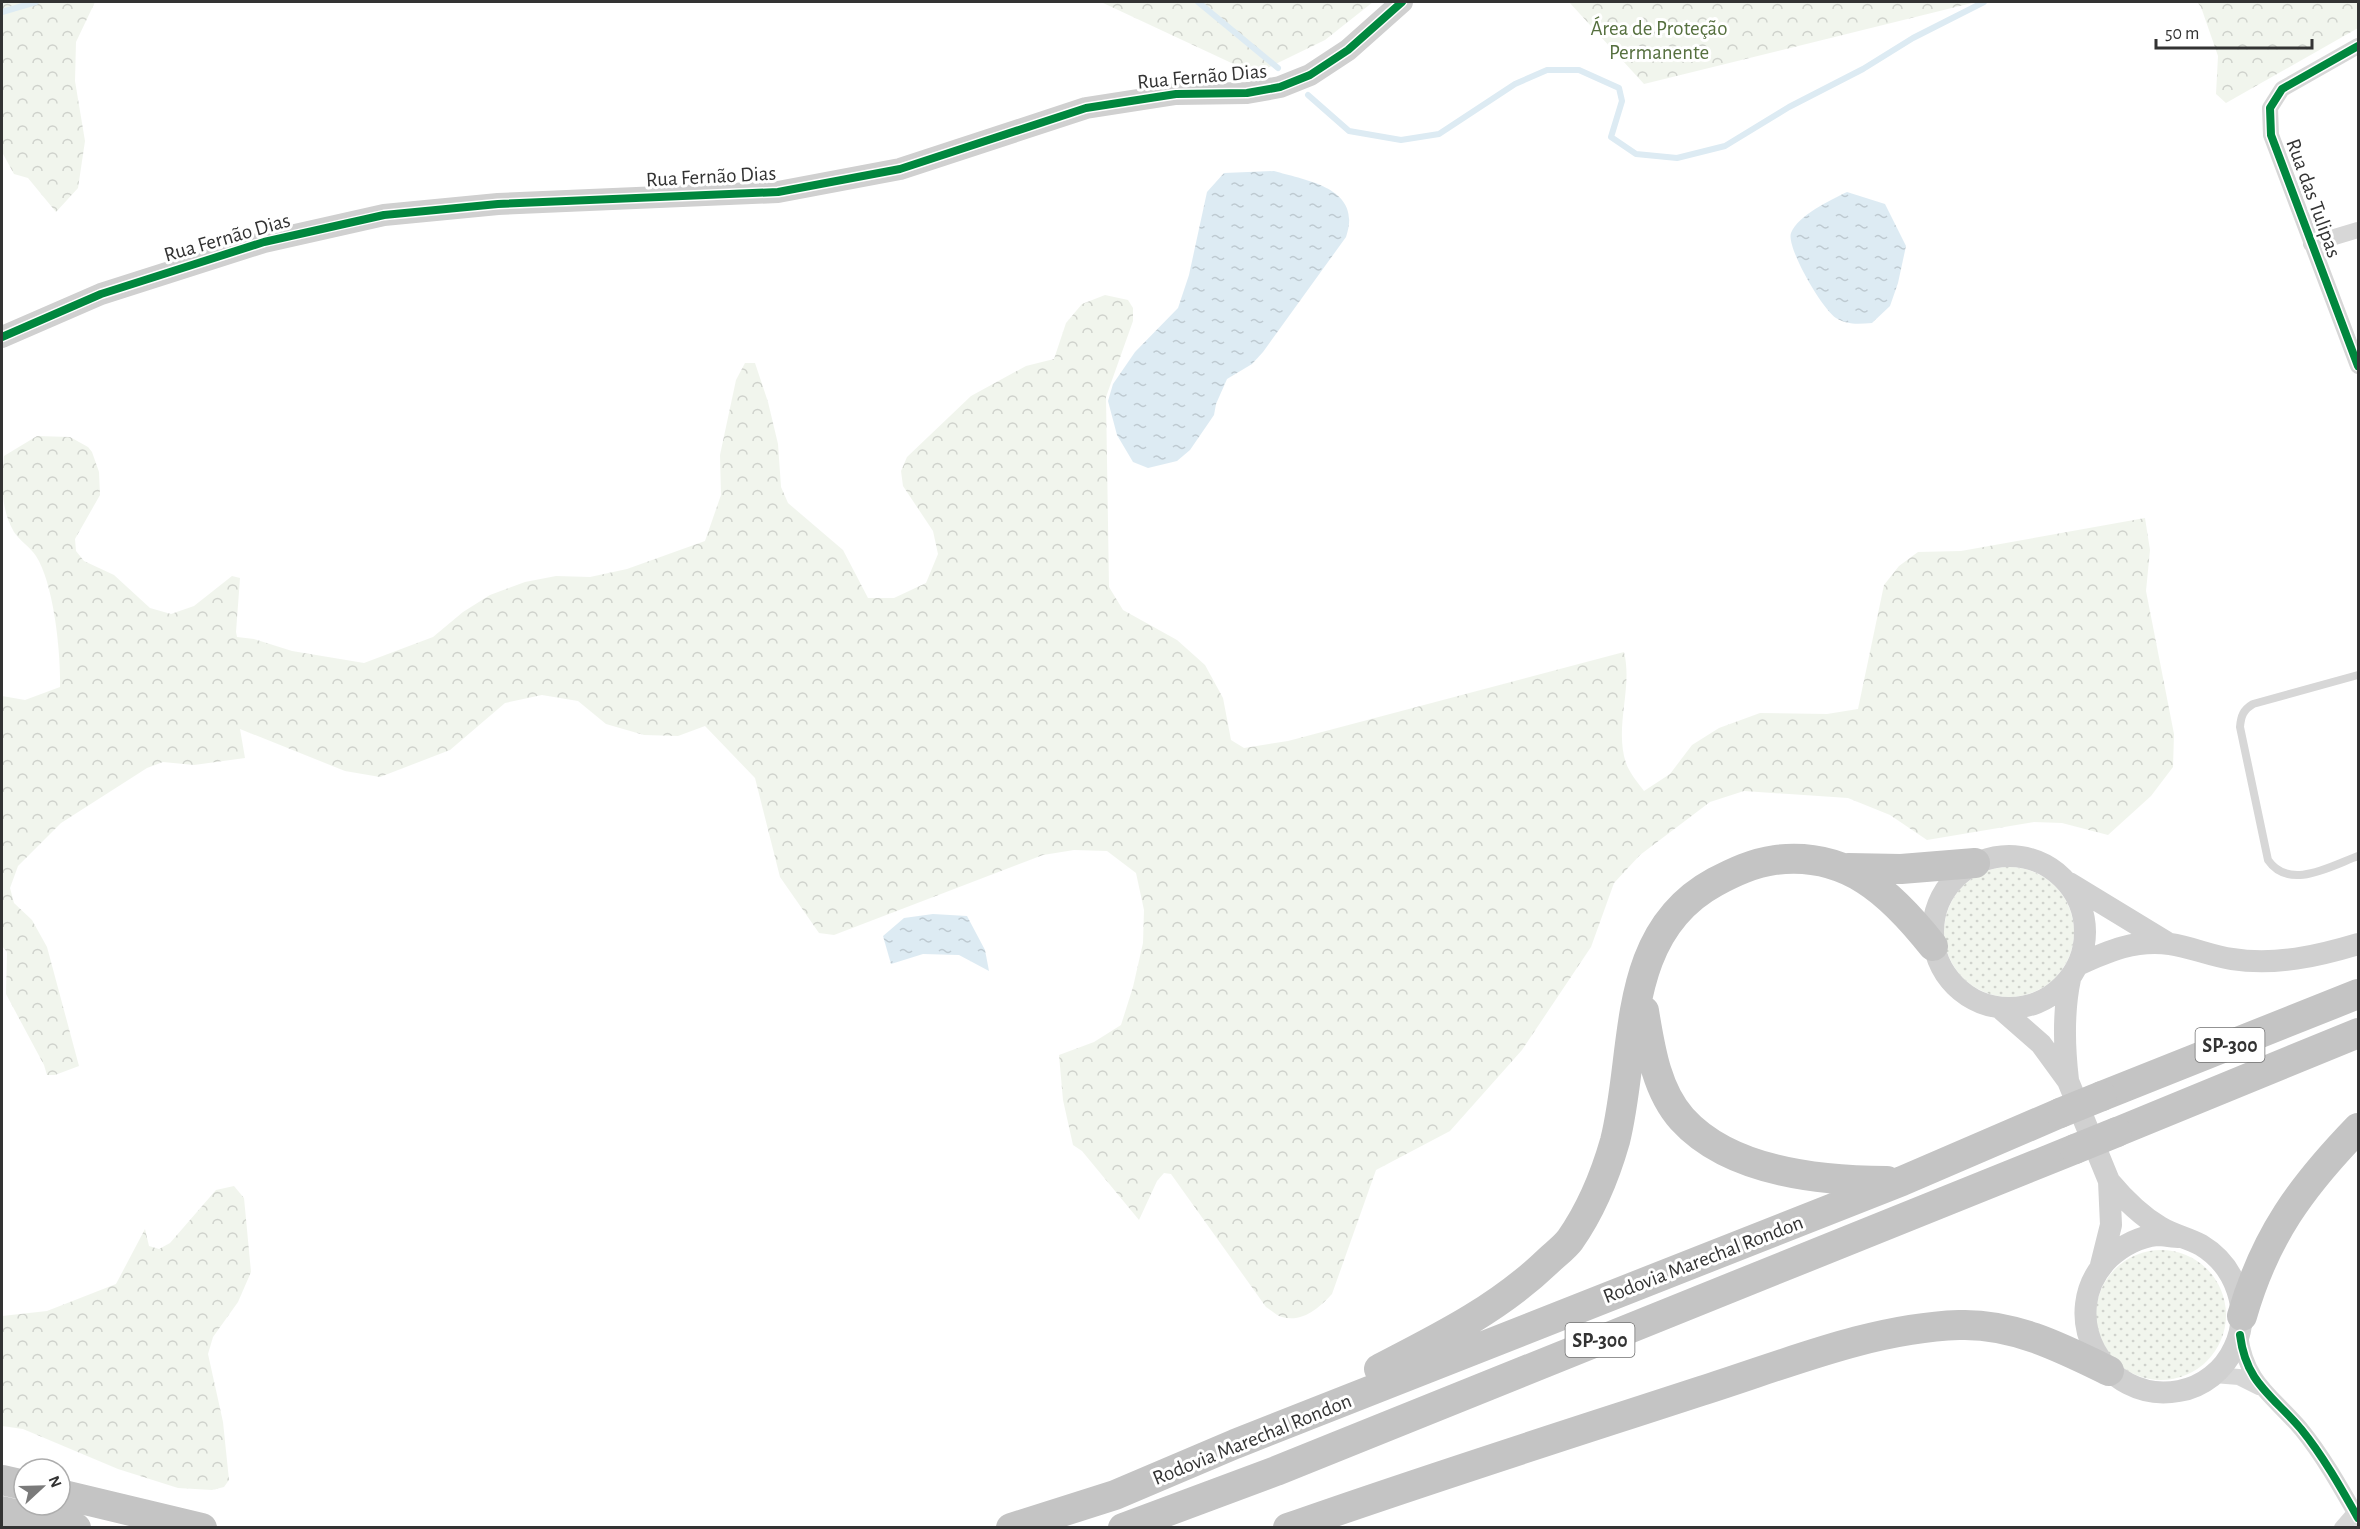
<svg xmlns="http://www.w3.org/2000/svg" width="2360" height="1529" font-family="'Alegreya Sans',sans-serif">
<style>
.grass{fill:url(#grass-dots)}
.forest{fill:url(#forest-crowns)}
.water{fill:url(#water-ripples)}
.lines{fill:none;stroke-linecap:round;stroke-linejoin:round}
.stream{stroke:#ddebf3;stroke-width:6}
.lane{stroke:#d7d7d7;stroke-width:8}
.street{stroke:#d7d7d7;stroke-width:16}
.secondary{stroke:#d0d0d0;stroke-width:22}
.highway{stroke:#c4c4c4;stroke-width:30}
.highway-bridge{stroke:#c4c4c4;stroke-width:30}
.cycleway-casing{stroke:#fff;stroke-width:11}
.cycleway{stroke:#00873e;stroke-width:8}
.labels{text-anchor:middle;stroke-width:6;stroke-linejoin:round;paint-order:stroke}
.shield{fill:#fff;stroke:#707070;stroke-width:1.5}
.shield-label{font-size:20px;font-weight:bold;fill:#333}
.park-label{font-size:21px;fill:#56703f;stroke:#fff}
.street-label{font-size:21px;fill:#333;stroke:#fff}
</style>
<defs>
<pattern id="grass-dots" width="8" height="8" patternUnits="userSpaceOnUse" patternTransform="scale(1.5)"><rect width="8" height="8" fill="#f1f5ed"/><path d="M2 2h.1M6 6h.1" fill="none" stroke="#cfd2cc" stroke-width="1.8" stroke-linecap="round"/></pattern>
<pattern id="forest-crowns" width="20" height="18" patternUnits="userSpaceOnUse" patternTransform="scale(1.5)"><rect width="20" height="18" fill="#f1f5ed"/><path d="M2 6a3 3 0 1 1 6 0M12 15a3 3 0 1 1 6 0" fill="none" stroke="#cfd2cc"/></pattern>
<pattern id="water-ripples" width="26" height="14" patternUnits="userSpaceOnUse" patternTransform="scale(1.5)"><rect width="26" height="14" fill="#ddebf3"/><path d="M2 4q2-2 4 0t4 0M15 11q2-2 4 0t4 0" fill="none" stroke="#becad1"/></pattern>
</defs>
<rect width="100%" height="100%" fill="#fff"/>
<!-- grass -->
<path class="grass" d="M1944 932a65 65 0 1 1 130 0a65 65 0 1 1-130 0Z
M2096 1315a65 65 0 1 1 130 0a65 65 0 1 1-130 0Z"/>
<!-- forest -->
<path class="forest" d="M2 2H95L76 42 75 81 85 141 78 188 56 212 28 178 14 174 2 152Z
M1101 2H1373L1325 40 1255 74Z
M1569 2H1976L1644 84Z
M2197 2H2358V28L2226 103 2216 94 2218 56 2201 7Z
M1105 295 1128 300 1133 308V321L1106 397 1109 587 1123 610 1177 640 1205 665 1223 698 1231 740 1244 748 1288 741 1624 652C1633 688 1614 727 1626 763 1629 772 1638 783 1644 791L1670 774 1692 745 1719 728 1760 713 1827 714 1858 709 1884 585 1899 566 1918 552 1961 551 2145 518 2150 550 2146 591 2174 734 2173 767 2151 796 2108 835 2062 823 2034 822 1927 840 1890 815 1848 798 1744 791 1710 802 1640 855 1614 883 1591 947 1522 1050 1450 1131 1376 1170 1332 1294C1320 1307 1303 1323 1282 1317 1277 1316 1271 1310 1266 1307L1171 1174 1164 1173 1157 1181 1139 1220 1082 1151 1073 1145 1063 1100 1059 1055 1094 1042 1121 1025 1133 987 1143 943 1144 910 1136 873 1107 851 1074 850 1043 855 834 935 819 933 780 877 755 778 705 726 678 736 644 735 606 724 578 701 542 695 505 703 450 750 380 777 345 771 240 729 245 758 194 765 163 762 147 768 61 823 18 866 10 888 14 903 32 920 47 947 79 1066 55 1075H47L44 1065 6 994 7 952 2 946V696L25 700 60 687C61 654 54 584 36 556 30 547 20 541 14 532 0 508 2 482 4 456L37 436 70 437 88 447 92 452 99 472 100 495 75 539 76 551 84 561 114 575 150 608 171 614 194 606 232 576 240 578 236 632 237 637 254 639 292 651 364 663 433 637 463 612 490 595 525 582 556 576 590 577 627 569 705 541 721 495 720 455 736 380 745 363H755L768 402 778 444 781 487 788 503 843 550 868 598H894L926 583 938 554 933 531 903 486 901 471 907 457 971 396 1026 366 1054 359 1066 323 1082 304Z
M234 1186 244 1198 251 1272 238 1302 213 1337 208 1354 223 1422 229 1480 224 1487 212 1490 178 1488 118 1469 23 1429 2 1426V1316L47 1311 116 1284 145 1229 149 1246 159 1249 170 1243 216 1190Z"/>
<!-- water -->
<path class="water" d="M1274 171C1308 181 1363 188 1346 237L1263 352 1252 364 1227 379 1216 404 1214 415 1190 450 1177 461 1148 468 1133 462 1117 435 1108 401 1113 384 1135 352 1178 308 1189 275 1207 192 1224 173Z
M1847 192 1885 204 1906 246 1898 283 1890 306 1872 323C1858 324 1847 325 1836 318 1822 309 1786 247 1791 233 1798 215 1831 200 1847 192Z
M933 914 967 916 985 950 989 971 959 955 923 954 891 964 883 936 904 918Z"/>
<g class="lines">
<!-- stream -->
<path class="stream" d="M1198 2 1278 68
M2 12 36 2
M1308 95 1349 131 1401 140 1439 134 1515 84 1547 70H1579L1619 88 1622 101 1611 137 1636 154 1677 158 1725 146 1789 107 1863 69 1913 38 1984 2"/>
<!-- lane -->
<path class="lane" d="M2358 675 2253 704C2243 710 2241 716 2240 727L2268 860C2289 891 2331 866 2358 856"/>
<!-- street -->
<path class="street" d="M2358 46 2282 89 2270 108 2271 135 2358 366
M2311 244 2358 230
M2240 1335C2246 1383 2272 1395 2301 1429 2323 1456 2341 1488 2358 1518
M2214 1375 2239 1377 2259 1387
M2342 1528 2355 1513"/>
<!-- secondary -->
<path class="secondary" d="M2 337 101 294 264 242 384 215 498 204 778 192 900 169 1086 108 1176 94 1247 93 1280 87 1310 75 1348 50 1402 2
M1933 932a76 76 0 1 1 152 0a76 76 0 1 1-152 0Z
M2069 883 2166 942
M2078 965C2108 951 2136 939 2170 944 2191 947 2211 956 2232 959 2275 966 2318 956 2358 944
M2001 1009 2041 1044 2068 1081 2109 1181 2111 1225 2101 1265
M2068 1080C2064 1046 2063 1012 2070 979
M2109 1181C2124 1199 2140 1215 2160 1227 2173 1235 2188 1238 2201 1245 2236 1266 2252 1311 2234 1348 2224 1370 2203 1387 2179 1391 2103 1405 2054 1313 2109 1258 2122 1246 2139 1237 2157 1235 2164 1235 2173 1237 2180 1237"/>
<!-- highway -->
<path class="highway" d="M1848 868 1901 869 1975 863
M1644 1011C1650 1047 1656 1090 1682 1119 1730 1172 1819 1181 1887 1181
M2102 1096 2358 994
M2117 1132 2358 1033
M2242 1316C2265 1236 2301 1187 2358 1128
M1379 1369C1439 1338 1498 1309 1547 1262 1554 1255 1564 1248 1570 1240 1591 1210 1605 1176 1615 1141 1638 1050 1619 934 1715 882 1734 872 1753 863 1775 860 1847 851 1891 893 1933 946
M2 1480 24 1485
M60 1494 202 1528
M2 1511 76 1528
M1011 1528 1115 1495 1235 1444 1902 1181 2060 1113
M1123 1528 1276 1471 2075 1149
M1288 1528C1424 1480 1563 1436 1701 1391 1784 1365 1871 1328 1959 1325 2013 1323 2062 1348 2109 1371"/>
<!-- highway-bridge -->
<path class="highway-bridge" d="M2060 1113 2102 1096
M2075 1149 2117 1132"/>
<defs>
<path id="cycleway" d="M2358 46 2282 89 2270 108 2271 135 2358 366
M2 337 101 294 264 242 384 215 498 204 778 192 900 169 1086 108 1176 94 1247 93 1280 87 1310 75 1348 50 1402 2
M2240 1335C2246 1383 2272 1395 2301 1429 2323 1456 2341 1488 2358 1518"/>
</defs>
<!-- cycleway casing -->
<use href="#cycleway" class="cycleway-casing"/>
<!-- cycleway -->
<use href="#cycleway" class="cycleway"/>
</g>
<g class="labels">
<!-- shield labels -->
<g class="shield">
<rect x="2195.5" y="1028" width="69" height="34" rx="4.5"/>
<rect x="1565.5" y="1323" width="69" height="34" rx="4.5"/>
</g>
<g class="shield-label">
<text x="2230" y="1052">SP-300</text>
<text x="1600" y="1347">SP-300</text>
</g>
<!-- park labels -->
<g class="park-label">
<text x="1659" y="35">Área de Proteção<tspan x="1659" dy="24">Permanente</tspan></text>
</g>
<!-- street labels -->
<g class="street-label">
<text transform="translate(1202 76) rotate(-5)" y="7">Rua Fernão Dias</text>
<text transform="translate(711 176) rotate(-3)" y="7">Rua Fernão Dias</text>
<text transform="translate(2314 198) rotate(70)" y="7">Rua das Tulipas</text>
<text transform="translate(227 237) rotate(-16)" y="7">Rua Fernão Dias</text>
<text transform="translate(1703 1259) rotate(-21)" y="7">Rodovia Marechal Rondon</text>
<text transform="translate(1252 1439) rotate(-22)" y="7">Rodovia Marechal Rondon</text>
</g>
</g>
<!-- border -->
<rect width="2360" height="1529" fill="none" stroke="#333333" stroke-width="6"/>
<!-- north arrow -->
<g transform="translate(42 1487) rotate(68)"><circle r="28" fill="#ffffff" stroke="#adadad" stroke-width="1.5"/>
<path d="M0-4.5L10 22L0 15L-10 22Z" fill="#7a7a7a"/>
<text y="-9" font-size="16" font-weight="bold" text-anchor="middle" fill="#333333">N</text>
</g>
<!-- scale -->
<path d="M2156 39v9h156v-9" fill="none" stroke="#333333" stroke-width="3"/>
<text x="2165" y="39" font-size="18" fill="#333333" stroke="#ffffff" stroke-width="4.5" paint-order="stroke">50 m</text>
</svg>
